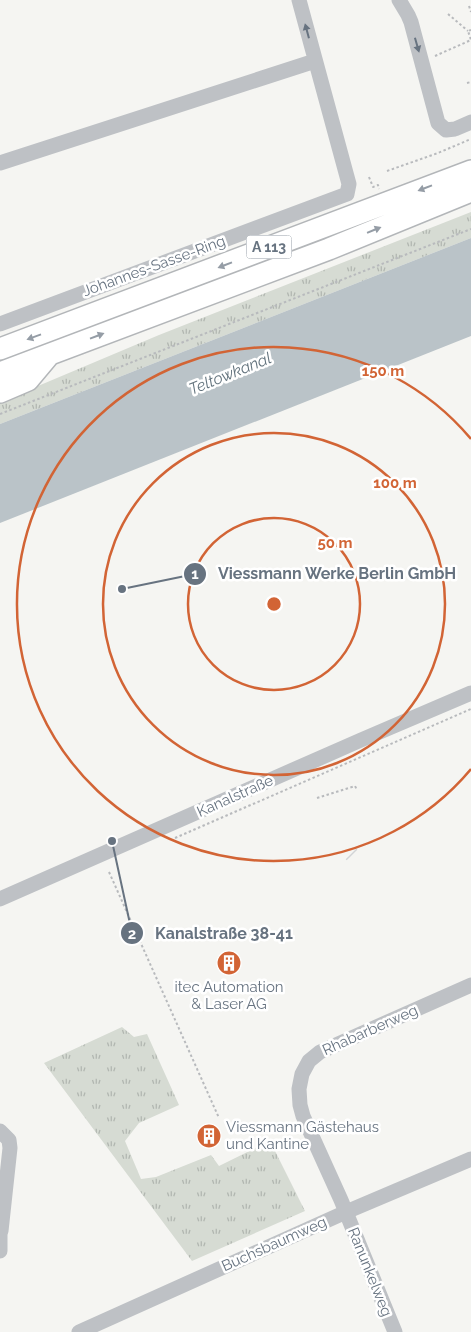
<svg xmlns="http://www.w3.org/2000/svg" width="471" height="1332" font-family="Raleway,sans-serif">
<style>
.grass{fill:url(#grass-tufts)}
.water{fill:#bac3c8}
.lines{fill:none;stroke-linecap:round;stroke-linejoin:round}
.minor-tunnel{stroke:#d2d4d6;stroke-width:15;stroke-dasharray:15 8;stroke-linecap:butt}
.highway-casing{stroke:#b3b6b9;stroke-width:24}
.path{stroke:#b8babd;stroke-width:2;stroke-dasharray:2.5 2.5;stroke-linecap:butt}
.minor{stroke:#bec1c5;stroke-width:15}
.highway{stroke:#fff;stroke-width:21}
.oneway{fill:#677380}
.oneway2{fill:#959da6}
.ring{fill:none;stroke:#d26435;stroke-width:2.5}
.labels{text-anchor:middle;stroke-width:5;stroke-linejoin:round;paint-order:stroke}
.shield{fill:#fff;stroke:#959da6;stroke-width:1}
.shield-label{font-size:14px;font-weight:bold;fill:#677380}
.street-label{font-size:15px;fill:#677380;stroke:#fff}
.poi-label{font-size:15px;fill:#677380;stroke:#fff}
.water-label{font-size:16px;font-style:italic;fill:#63737d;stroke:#fff}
.centre{fill:#d26435;stroke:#fff;stroke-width:2.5}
.ring-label{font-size:15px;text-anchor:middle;font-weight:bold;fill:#d26435;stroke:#fff;stroke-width:5;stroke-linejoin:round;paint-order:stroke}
.leader{fill:none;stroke:#677380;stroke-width:2}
.callout-dot{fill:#677380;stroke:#fff;stroke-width:2}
.mark-label{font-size:15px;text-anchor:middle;font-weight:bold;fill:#fff}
.callout-label{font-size:16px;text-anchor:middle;font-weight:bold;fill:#677380;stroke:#fff;stroke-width:5;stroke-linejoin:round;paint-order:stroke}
</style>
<defs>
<pattern id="grass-tufts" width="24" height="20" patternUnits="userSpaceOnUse" patternTransform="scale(1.25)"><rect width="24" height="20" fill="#d6dbd3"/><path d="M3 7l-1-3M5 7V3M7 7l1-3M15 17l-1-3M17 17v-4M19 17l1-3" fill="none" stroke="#b1b6b0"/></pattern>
</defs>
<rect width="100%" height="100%" fill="#f5f5f2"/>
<!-- grass -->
<path class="grass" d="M471 212V238L0 424V402L159 335Z
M122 1027 134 1037 147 1034 179 1105 139 1123 125 1141 141 1179 156 1177 211 1155 219 1166 270 1141 305 1211 192 1261 44 1063Z"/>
<!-- water -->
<path class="water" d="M471 238V336L0 523V424Z"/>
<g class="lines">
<!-- minor-tunnel -->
<path class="minor-tunnel" d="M351 854 352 855"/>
<defs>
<path id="highway" d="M0 349 471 171
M0 373 329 249 471 191
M0 392 28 380 49 355"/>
</defs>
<!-- highway casing -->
<use href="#highway" class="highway-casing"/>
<!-- path -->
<path class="path" d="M469 6 471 12
M448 14 468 31
M435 56 471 40 468 31 471 30
M467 83 471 82
M387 171 438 153 471 139
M369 177 373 187 378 185 379 189
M0 414 471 229
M317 798 355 786 357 790
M175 838 471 709
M109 872 219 1118"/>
<!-- minor -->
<path class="minor" d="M399 0 408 15 411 22 438 123 446 130 455 129 471 122
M0 163 315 61
M0 324 347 194 349 184 299 0
M0 899 361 740 471 693
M0 1131 9 1140 10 1148 1 1231
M0 1231V1251
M79 1332 346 1212 471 1159
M395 1332 341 1200 303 1116 300 1105 299 1089 302 1074 309 1061 320 1052 471 985"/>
<!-- highway -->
<use href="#highway" class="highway"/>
</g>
<!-- one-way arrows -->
<defs><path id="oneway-solid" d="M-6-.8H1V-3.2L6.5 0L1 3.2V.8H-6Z" transform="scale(1.25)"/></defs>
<g class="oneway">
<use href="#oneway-solid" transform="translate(307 31) rotate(-105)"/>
<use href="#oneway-solid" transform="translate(417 45) rotate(74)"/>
</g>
<g class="oneway2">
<use href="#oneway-solid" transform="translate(425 188) rotate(159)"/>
<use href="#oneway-solid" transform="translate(374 230) rotate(-22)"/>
<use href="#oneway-solid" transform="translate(225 265) rotate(159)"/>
<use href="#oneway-solid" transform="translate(97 336) rotate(-21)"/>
<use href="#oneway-solid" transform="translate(34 337) rotate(160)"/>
</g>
<!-- distance rings -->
<g class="ring">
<circle cx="274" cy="604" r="86"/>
<circle cx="274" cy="604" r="171"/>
<path d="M471 769A257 257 0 1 1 471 439"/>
</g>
<!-- icons -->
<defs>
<symbol id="building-disc" viewBox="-11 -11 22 22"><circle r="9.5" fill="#d26435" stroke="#fff"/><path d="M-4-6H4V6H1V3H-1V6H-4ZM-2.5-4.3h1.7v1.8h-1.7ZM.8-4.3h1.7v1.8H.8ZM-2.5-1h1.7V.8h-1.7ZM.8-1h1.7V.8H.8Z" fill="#fff"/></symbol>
</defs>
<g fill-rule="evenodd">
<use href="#building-disc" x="215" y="949" width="28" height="28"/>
<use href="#building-disc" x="195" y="1122" width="28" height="28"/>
</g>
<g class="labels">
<!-- shield labels -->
<rect class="shield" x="246.5" y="235.5" width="45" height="23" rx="4"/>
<g class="shield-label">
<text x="269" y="252">A 113</text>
</g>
<!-- street labels -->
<g class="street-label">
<text transform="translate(154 266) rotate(-20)" y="5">Johannes-Sasse-Ring</text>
<text transform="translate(235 796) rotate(-24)" y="5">Kanalstraße</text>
<text transform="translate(370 1030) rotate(-24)" y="5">Rhabarberweg</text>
<text transform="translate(274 1244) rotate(-24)" y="5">Buchsbaumweg</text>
<text transform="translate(370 1272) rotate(68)" y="5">Ranunkelweg</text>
</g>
<!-- poi labels -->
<g class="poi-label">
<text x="229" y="992">itec Automation<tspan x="229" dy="17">&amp; Laser AG</tspan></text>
<text x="226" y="1132" text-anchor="start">Viessmann Gästehaus<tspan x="226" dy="17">und Kantine</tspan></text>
</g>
<!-- water labels -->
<g class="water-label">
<text transform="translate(230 373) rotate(-22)" y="6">Teltowkanal</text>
</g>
</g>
<circle cx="274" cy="604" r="8" class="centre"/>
<g class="ring-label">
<text x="383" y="376">150 m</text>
<text x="395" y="488">100 m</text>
<text x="335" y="548">50 m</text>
</g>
<!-- callouts -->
<path class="leader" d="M122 589L195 574M112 841L132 933"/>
<g class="callout-dot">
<circle cx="122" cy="589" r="5"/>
<circle cx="112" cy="841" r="5"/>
<circle cx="195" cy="574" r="12"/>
<circle cx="132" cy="933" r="12"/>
</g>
<g class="mark-label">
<text x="195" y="579">1</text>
<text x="132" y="939">2</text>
</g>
<g class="callout-label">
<text x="337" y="579">Viessmann Werke Berlin GmbH</text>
<text x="224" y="939">Kanalstraße 38-41</text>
</g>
</svg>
